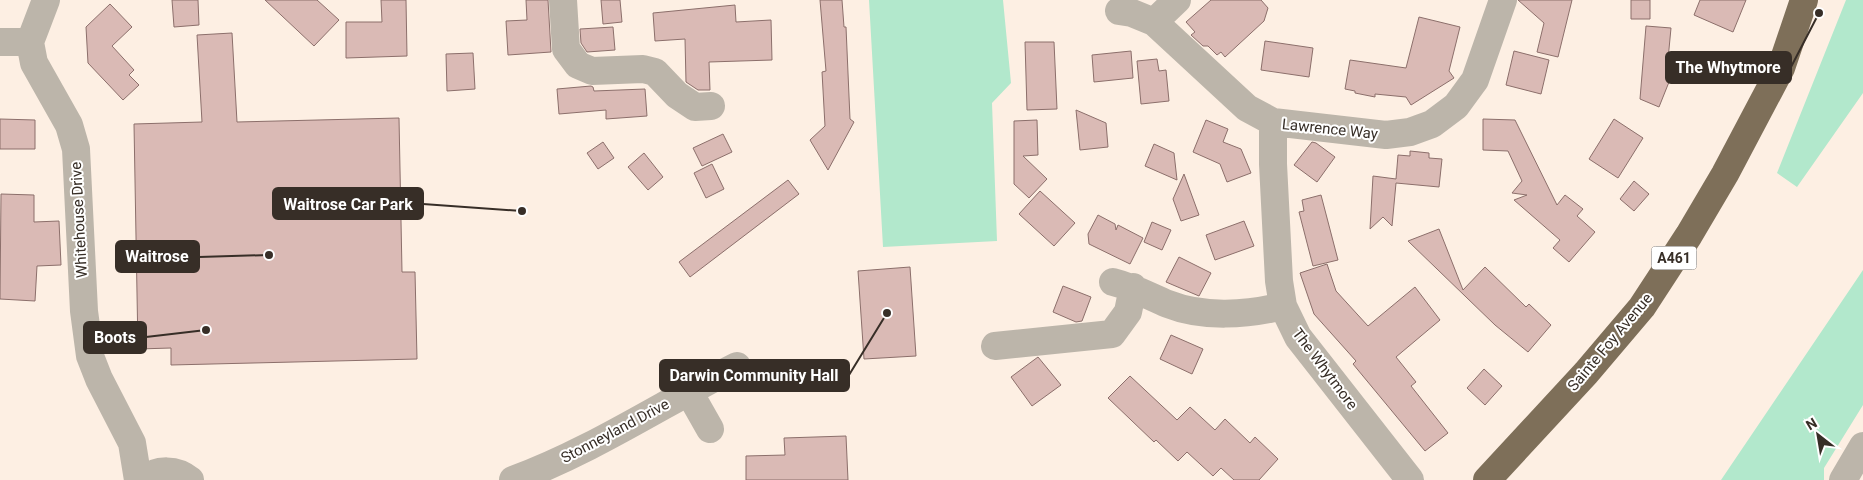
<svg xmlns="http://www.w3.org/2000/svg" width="1863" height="480" font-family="Roboto,sans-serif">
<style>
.green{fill:#b2e8cc}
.building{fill:#dabab5;stroke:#8c6f6b}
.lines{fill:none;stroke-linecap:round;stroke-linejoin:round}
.minor{stroke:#bcb5aa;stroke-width:28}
.highway{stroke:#7e6f59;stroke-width:28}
.labels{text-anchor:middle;stroke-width:4;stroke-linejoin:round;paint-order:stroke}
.shield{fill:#fff;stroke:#736d68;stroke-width:1}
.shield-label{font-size:14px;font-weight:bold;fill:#372e27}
.street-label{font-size:15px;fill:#372e27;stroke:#fff}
.leader{fill:none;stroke:#372e27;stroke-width:2}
.callout-dot{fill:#372e27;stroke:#fff;stroke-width:2}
.callout{fill:#372e27;stroke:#372e27;stroke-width:2}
.callout-label{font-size:16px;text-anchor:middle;font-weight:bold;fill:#fff}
</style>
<rect width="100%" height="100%" fill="#fdefe3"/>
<!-- green -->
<path class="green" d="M869 0H1003L1011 83 992 103 997 241 883 247Z
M1846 0H1863V93L1797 187 1777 173Z
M1863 270V405L1824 468V480H1721Z"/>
<!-- building -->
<path class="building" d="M172 0H198L199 25 174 27Z
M265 0H317L339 20 314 46Z
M381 0H406L407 56 346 58V22H382Z
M526 0H548L551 52 508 55 506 21 527 20Z
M601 0H620L622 22 603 24Z
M820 0H842L844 27H846L850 119 854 122 828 170 810 140 825 126 822 72 826 71Z
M1211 0H1261L1268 8 1264 21 1225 57 1221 52 1217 55 1208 46H1203L1191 35 1195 32 1186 22Z
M1518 0H1572L1558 57 1537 52 1544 23Z
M1631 0H1650V19H1631Z
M1700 0H1746L1733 32 1694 15Z
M110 4 132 27 112 46 134 70 129 75 139 85 123 100 88 63 86 27Z
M735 5 736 22 771 20 772 60 709 62 710 90H698L686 82 685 39 655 41 653 13Z
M1419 17 1460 27 1449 71 1454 78 1411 105 1406 97 1375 94V97L1355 93V91L1345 89 1350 60 1406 68Z
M1646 26 1671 28 1667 70 1673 72 1659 107 1640 99Z
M613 27 615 50 587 52 581 43 580 29Z
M232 33 237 122 399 118 402 272H415L417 359 171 365V348L138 349 134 124 202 122 197 35Z
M1265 41 1313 48 1309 77 1261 70Z
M1025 42H1054L1057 109 1027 110Z
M1131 51 1133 78 1094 82 1092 55Z
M1514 51 1549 60 1541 94 1506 85Z
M473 53 475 89 447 91 446 54Z
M1157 59 1159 71 1166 70 1169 101 1141 104 1137 61Z
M591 86 593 87 594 91 645 89 647 116 606 119V110L559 114 557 89Z
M1076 110 1106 123 1108 147 1080 150Z
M0 119 35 120V149H0Z
M1483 119 1515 120 1557 205 1565 195 1583 209 1577 216 1595 232 1569 262 1553 248 1560 240 1514 200 1527 195 1512 193 1522 181 1508 151 1483 150Z
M1614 119 1643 138 1618 178 1589 159Z
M1037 120 1038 155 1023 156 1047 179 1029 198 1014 184V121Z
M1206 120 1228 129 1223 142 1241 149 1251 173 1227 182 1220 164 1193 152Z
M723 134 732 152 702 166 693 148Z
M603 142 614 158 598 169 587 153Z
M1312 142 1316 143 1335 157 1317 182 1294 165Z
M1154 144 1174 153 1177 180 1145 166Z
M1410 151 1429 153V158L1442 159 1439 187 1396 183 1392 226 1383 217 1370 229 1373 176 1396 179 1398 155 1410 156Z
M644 153 663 177 648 190 628 167Z
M712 164 724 189 706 198 694 173Z
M1184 174 1199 215 1181 221 1173 199Z
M788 180 799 194 690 277 679 262Z
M1634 181 1649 194 1634 211 1620 199Z
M1040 191 1075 223 1054 246 1019 214Z
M1 194 34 195V222L59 221 61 265 37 266 35 301 0 299Z
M1321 195 1338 260 1313 266 1299 212 1304 211 1302 200Z
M1098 215 1115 224 1116 230 1118 225 1143 238 1130 264 1089 244 1088 234Z
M1244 221 1254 246 1215 260 1206 235Z
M1152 222 1171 230 1162 250 1144 242Z
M1439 229 1463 290 1485 267 1526 307 1529 304 1551 325 1528 352 1495 325 1408 241Z
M1179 257 1211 273 1199 296 1166 282Z
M1327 264 1336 291 1368 326 1415 287 1440 320 1396 357 1416 382 1411 386 1448 433 1425 451 1353 364 1356 361 1314 314 1300 273Z
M910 267 916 356 864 359 858 271Z
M1063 286 1091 297 1082 321 1076 322 1053 312Z
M1171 335 1203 349 1192 374 1160 359Z
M1038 357 1061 385 1032 406 1011 377Z
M1484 369 1502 386 1485 405 1467 388Z
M1130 376 1177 420 1190 407 1215 430 1225 419 1250 443 1255 437 1278 459 1259 480H1234L1221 468 1213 476 1187 452 1178 461 1156 440 1154 442 1108 398Z
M846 436 848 480H746V456L785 455 784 438Z"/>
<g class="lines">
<!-- minor -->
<path class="minor" d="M46 0 30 42 34 63 69 125 76 149 84 311 90 356 99 379 132 443 138 480
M563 0 566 49 578 65 592 71 643 69 655 72 677 95 695 107 711 106
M1119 11 1132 13 1154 22 1247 108 1273 122 1386 135 1410 132 1432 124 1456 106 1475 80 1503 0
M1154 22 1177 0
M0 42H30
M1273 122V164L1279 281 1283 306 1298 337 1410 480
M1113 282C1133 287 1149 296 1168 304 1203 318 1247 315 1283 306
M995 346 1112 334 1128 312 1133 287
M689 392 710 429
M144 480C157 468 177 469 190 480
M513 480C592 451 662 404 737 366
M1843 480 1863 446"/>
<!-- highway -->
<path class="highway" d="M1487 480 1586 373 1642 307 1689 235 1725 174 1781 68 1804 0"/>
</g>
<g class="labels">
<!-- shield labels -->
<rect class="shield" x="1651.5" y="246.5" width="45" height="23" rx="4"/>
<g class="shield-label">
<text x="1674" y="263">A461</text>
</g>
<!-- street labels -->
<g class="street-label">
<text transform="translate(1330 129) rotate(6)" y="5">Lawrence Way</text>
<text transform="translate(79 220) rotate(-93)" y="5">Whitehouse Drive</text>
<text transform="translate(1610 342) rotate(-50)" y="5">Sainte Foy Avenue</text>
<text transform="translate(1325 369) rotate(53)" y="5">The Whytmore</text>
<text transform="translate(615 431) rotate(-28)" y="5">Stonneyland Drive</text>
</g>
</g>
<!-- callouts -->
<path class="leader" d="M1819 13L1791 67M522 211L423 204M269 255L199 257M206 330L146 337M887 313L849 375"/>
<g class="callout-dot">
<circle cx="1819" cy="13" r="5"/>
<circle cx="522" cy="211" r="5"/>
<circle cx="269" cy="255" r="5"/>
<circle cx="206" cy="330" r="5"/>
<circle cx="887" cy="313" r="5"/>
</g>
<g class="callout">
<rect x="1666" y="52" width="125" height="31" rx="5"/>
<rect x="273" y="188" width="150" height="31" rx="5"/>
<rect x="116" y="241" width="83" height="31" rx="5"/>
<rect x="84" y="322" width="62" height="31" rx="5"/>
<rect x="660" y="360" width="189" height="31" rx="5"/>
</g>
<g class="callout-label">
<text x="1728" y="73">The Whytmore</text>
<text x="348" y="210">Waitrose Car Park</text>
<text x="157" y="262">Waitrose</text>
<text x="115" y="343">Boots</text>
<text x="754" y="381">Darwin Community Hall</text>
</g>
<!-- north arrow -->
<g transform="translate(1818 435) rotate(329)" stroke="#ffffff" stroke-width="4" paint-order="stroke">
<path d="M0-4L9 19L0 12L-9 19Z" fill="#372e27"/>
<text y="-8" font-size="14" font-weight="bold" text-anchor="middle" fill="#372e27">N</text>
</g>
</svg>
